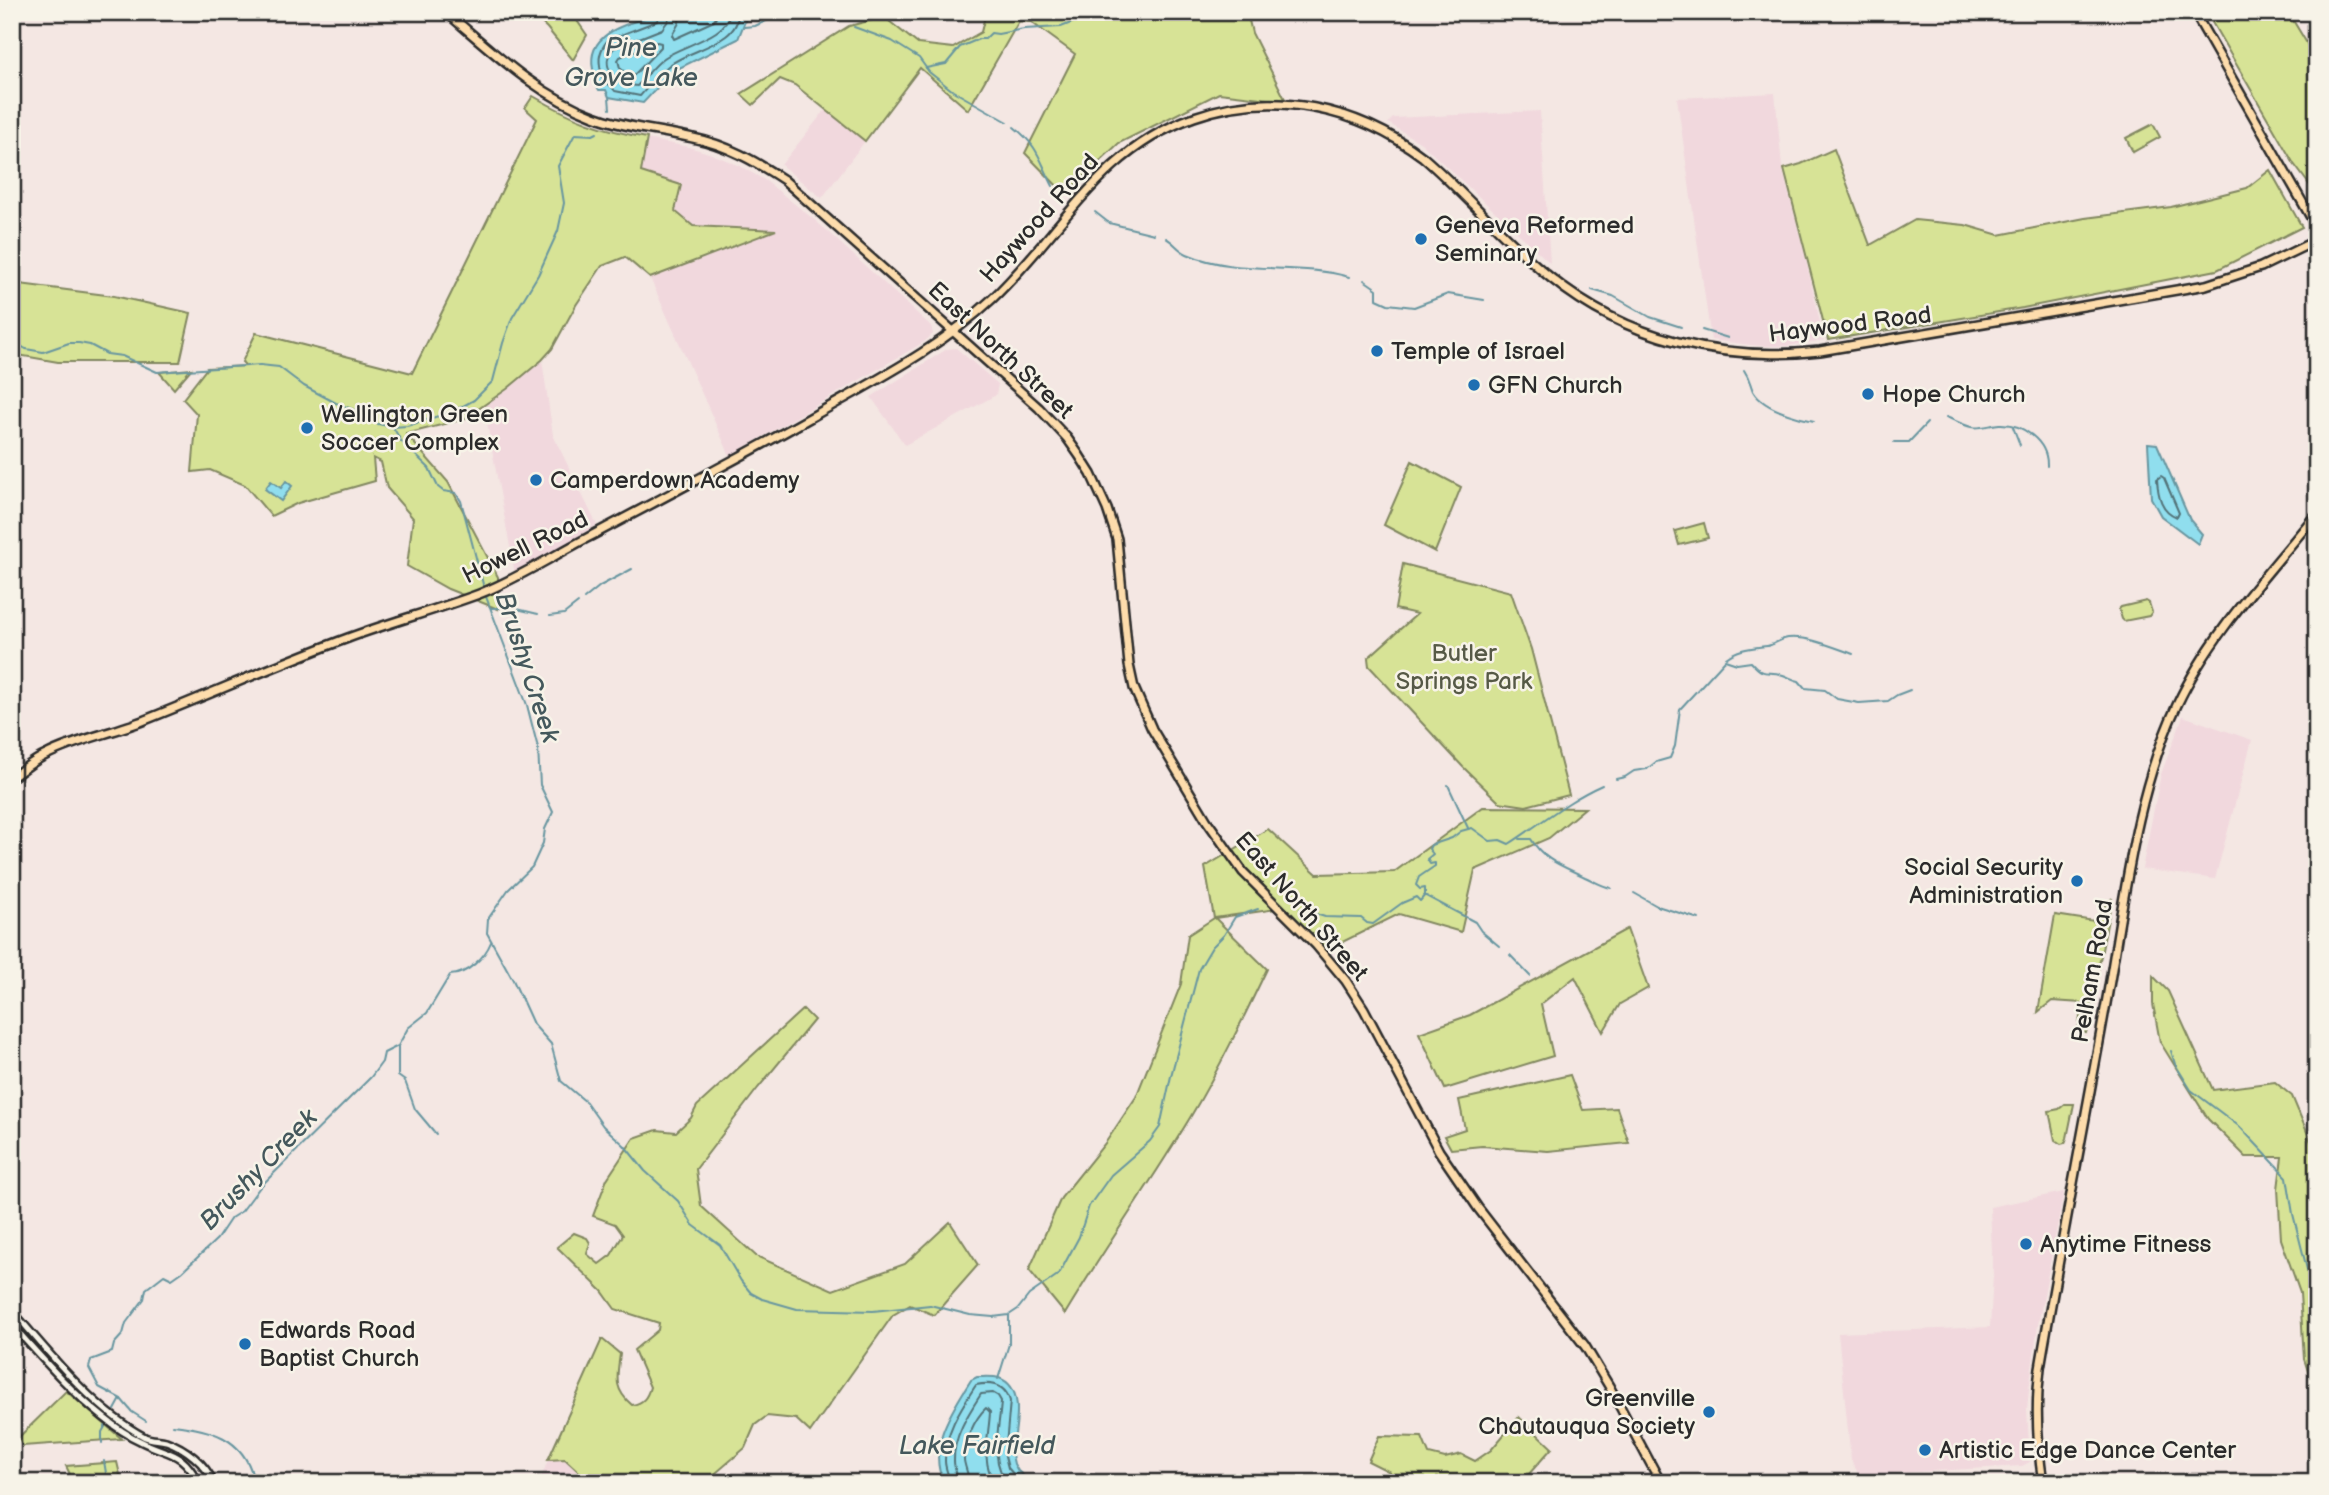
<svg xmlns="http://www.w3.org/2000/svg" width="2329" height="1495" font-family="'Balsamiq Sans',sans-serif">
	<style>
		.built { fill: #f1d8dd }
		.green { fill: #d7e396; stroke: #818760; stroke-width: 2 }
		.water { fill: #90deee; stroke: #6896a0; stroke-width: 2 }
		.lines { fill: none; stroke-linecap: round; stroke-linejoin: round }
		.shore { stroke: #537379; stroke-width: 2 }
		.stream { stroke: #6896a0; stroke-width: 2 }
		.minor-casing { stroke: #2b2b2b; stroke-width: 10 }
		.major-casing { stroke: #2b2b2b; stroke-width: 12 }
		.minor { stroke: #f7f3e8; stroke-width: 5 }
		.major { stroke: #fddcac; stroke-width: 7 }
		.poi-dot { fill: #1f6fb2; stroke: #f7f3e8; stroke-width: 2.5 }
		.labels { text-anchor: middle; stroke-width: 5; stroke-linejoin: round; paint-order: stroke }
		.street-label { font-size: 24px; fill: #2b2b2b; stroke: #f7f3e8 }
		.poi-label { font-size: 24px; fill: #2b2b2b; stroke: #f7f3e8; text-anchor: start }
		.park-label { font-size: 24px; fill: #565946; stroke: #f7f3e8 }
		.water-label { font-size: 26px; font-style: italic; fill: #44585c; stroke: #f7f3e8 }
	</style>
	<rect width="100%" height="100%" fill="#f4e7e3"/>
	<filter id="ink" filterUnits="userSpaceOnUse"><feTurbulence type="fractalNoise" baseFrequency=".0143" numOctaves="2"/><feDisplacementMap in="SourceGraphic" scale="14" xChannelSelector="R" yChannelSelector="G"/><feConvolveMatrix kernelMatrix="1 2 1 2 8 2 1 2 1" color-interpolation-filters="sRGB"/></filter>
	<g filter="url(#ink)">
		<g class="built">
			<polygon points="1775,93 1782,167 1805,255 1824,340 1788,346 1759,346 1711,340 1677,98"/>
			<polygon points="826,109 865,141 822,198 781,165"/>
			<polygon points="1540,111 1550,263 1421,143 1388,123 1393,118"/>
			<polygon points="646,139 689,147 712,154 740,166 766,181 817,222 931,326 933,334 924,342 730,456 650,278 773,230 693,226 675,211 641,172"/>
			<polygon points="956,348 998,384 996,395 905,445 871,397 947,349"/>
			<polygon points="542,360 553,435 597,525 515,574 484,406 508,389"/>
			<polygon points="2183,716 2252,740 2215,879 2142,869 2161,774"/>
			<polygon points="2064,1192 2038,1325 2029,1389 2027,1410 2030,1462 2022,1466 1898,1473 1869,1481 1859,1475 1851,1460 1838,1333 1990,1327 1993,1275 1990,1207"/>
			<polygon points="565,1458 591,1483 539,1483 548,1460"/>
			<polygon points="2027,1477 2031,1477 2034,1483 1943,1483"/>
		</g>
		<g class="green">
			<polygon points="530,12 571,12 587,35 573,60 547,28"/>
			<polygon points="986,12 1247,12 1252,33 1286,101 1219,93 1119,143 1065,194 1025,153 1075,54 1031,22 1019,21 968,110 920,68 865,141 795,85 780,79 753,105 741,94 849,26 884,17 918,44 953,48 981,32"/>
			<polygon points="2206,12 2288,12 2317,60 2317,195 2294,164"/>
			<path d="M533 96C573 119 601 130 647 138L641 172 681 185 675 211 693 226 776 230 650 278 625 257 602 266 576 305 552 349 542 360 507 389 464 419 406 434 448 482 498 577V609L448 589 407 566 413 518 387 488 381 462 373 458 375 481 298 503 271 516 245 485 210 470 192 472 197 414 183 399 207 368 246 366 242 362 256 333 412 373 537 119 525 108Z"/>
			<polygon points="2153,124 2160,137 2133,152 2126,138"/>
			<polygon points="1834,149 1870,245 1915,220 1965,225 1999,235 2085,218 2171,207 2247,188 2270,170 2302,227 2217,270 2023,308 1828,340 1784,169 1801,164"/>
			<polygon points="12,283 114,296 191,313 180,362 58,362 12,354"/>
			<polygon points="191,369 174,389 159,372"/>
			<polygon points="1412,461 1461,487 1435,552 1384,525"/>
			<polygon points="1704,523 1708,538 1679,545 1675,531"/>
			<polygon points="1403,564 1511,592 1531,649 1569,795 1526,806 1499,802 1463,767 1369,666 1368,658 1417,614 1395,609"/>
			<polygon points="2146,601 2149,603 2152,612 2149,616 2124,621 2122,619 2119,609 2121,607"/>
			<path d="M1483 807 1585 808 1549 838 1475 870 1461 932 1399 914 1318 954 1276 909 1215 918 1267 969C1243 1019 1219 1069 1191 1116 1151 1183 1105 1247 1065 1314L1029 1270 1061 1198 1106 1142 1136 1097 1181 984 1188 935 1214 918 1205 867 1268 829 1317 874 1394 872Z"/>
			<polygon points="2112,898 2086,1033 2078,1031 2082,1003 2052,1001 2038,1012 2055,915 2094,921"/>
			<polygon points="1627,929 1648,988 1620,1004 1603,1032 1575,977 1541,1004 1553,1056 1445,1089 1419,1033 1470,1015"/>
			<polygon points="2153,976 2168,991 2213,1090 2275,1082 2292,1096 2317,1156 2317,1398 2304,1359 2300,1293 2281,1239 2278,1189 2282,1157 2246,1157 2208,1119 2160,1042 2153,1004"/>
			<path d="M803 1009 814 1020 758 1088 696 1169 701 1206 756 1256 833 1290 905 1264 950 1222 978 1265 934 1315 910 1305 893 1315 810 1432 796 1419 767 1416 755 1425 745 1448 710 1478 708 1483H591L565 1459 548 1460 602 1339 620 1354C617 1377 613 1389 632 1405 643 1403 647 1398 650 1387L634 1350 658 1330 659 1323 615 1309 602 1291 557 1247 574 1233 587 1238 590 1243 587 1254 599 1264 611 1255 623 1235 615 1224 593 1216 607 1179 634 1138 657 1130 676 1132 691 1118 697 1106Z"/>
			<polygon points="1570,1075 1583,1110 1617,1108 1629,1143 1548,1151 1482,1146 1451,1149 1444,1136 1465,1129 1459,1100"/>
			<polygon points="2065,1104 2074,1104 2067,1138 2065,1143 2061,1144 2055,1140 2049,1111 2059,1109"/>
			<polygon points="66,1391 122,1439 23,1446 18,1438"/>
			<polygon points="1519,1417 1552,1448 1521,1483 1396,1483 1390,1472 1368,1461 1379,1436 1422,1437 1429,1454 1445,1458 1461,1454 1475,1461 1491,1450"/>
			<polygon points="117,1462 122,1483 74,1483 66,1466"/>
		</g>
		<g class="water">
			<path d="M663 12H743L747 16 738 39 673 71 643 103 609 97 606 90H599C595 84 595 76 593 69 585 30 635 22 663 12Z"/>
			<polygon points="2148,443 2157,444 2190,520 2202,534 2198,544 2161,516 2151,498"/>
			<polygon points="271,481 281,488 286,481 292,486 281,501 265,489"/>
			<path d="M977 1377C984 1377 993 1376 999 1378 1028 1388 1014 1433 1012 1455L1014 1464 1018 1471 1032 1483H944C926 1447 953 1409 971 1380Z"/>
		</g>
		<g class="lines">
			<g class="shore">
				<path d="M661 12 657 21 608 40C596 54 599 64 603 81L611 86 615 91 640 96C649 86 658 75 667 67 687 49 741 44 738 12"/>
				<path d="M670 12 668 21 662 29 614 48C597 66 618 86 637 86 646 77 654 65 664 58 682 45 729 36 730 12"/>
				<polyline points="680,12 679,23 672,35 674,39 714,21 719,12"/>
				<polygon points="657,42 661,43 661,47 634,75 628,75 620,68 618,60 620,57"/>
				<path d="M2161 476 2164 478 2179 513 2177 517C2161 511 2158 496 2157 479Z"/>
				<path d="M950 1483C949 1475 945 1469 945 1461 944 1433 961 1408 976 1385 991 1382 1005 1384 1010 1401L1005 1456 1008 1468 1021 1483"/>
				<path d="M958 1483C958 1475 954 1469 954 1461 953 1437 968 1414 981 1394L993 1393 998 1396 1001 1401C1000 1428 988 1460 1008 1483"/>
				<path d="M969 1483C969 1475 965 1468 964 1460 964 1443 974 1419 986 1408L990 1412C989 1436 980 1461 995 1483"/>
			</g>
			<g class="stream">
				<polyline points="744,27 755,26 779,15 815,21"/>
				<polyline points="854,27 892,41 919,58 929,72 953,91 1008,122"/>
				<polyline points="926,68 946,64 960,47 979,39 985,39 991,33 998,34 1024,29 1061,27 1099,12"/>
				<polyline points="609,97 610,109"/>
				<path d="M1014 127C1039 147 1039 159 1053 186"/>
				<polyline points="1095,212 1109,223 1154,234"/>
				<path d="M1166 238C1174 242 1178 250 1187 254 1238 276 1297 262 1349 277"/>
				<polyline points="1364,280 1377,289 1377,299 1388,304 1414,307 1448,294 1484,300"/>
				<polyline points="1592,290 1613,296 1650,317 1681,327"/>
				<polyline points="1702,330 1728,338"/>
				<polyline points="12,341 26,349 43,352 69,343 79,343 90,345 107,354 122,356 157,372 260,365 279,367 304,386 336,403 362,413 378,424 393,427 407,426 454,411 474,400 493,381 503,343 512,318 538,275 558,231 564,203 558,166 575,134 593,135 597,133"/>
				<path d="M1744 370C1750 379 1750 384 1753 391 1763 409 1795 417 1814 421"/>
				<path d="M1946 417C1954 420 1963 425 1971 427 1979 429 1990 425 1999 424 2022 423 2048 441 2047 466"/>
				<polyline points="393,427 401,441 429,468 438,487 443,491 456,493 461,501 484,588"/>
				<polyline points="2013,427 2020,445"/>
				<polyline points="1894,442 1909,442 1927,423"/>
				<polyline points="485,594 527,705 538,748 540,785 553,812 545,829 543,843 532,867 508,890 488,919 487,933 513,980 533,1024 551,1044 561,1081 586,1102 603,1126 624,1145 645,1171 678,1201 693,1225 720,1245 741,1281 751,1293 762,1299 797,1309 873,1311 930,1305 970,1315 993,1317 1009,1315 1018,1309 1029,1295 1059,1274 1079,1237 1089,1206 1111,1175 1150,1141 1160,1127 1171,1076 1199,969 1212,947 1224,935 1235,917 1258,909"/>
				<polyline points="584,599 600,586 632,569"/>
				<polyline points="491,608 513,608 538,614"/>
				<polyline points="550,616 564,614 578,603"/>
				<path d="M1726 658C1739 648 1752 648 1767 646 1774 645 1780 639 1788 638 1809 636 1833 647 1853 654"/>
				<path d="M1616 779 1625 777 1634 771 1647 769 1656 762 1670 758 1675 746 1680 709 1725 660 1737 664 1751 662C1766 679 1766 669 1783 675 1789 677 1793 680 1799 681L1805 688 1825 690 1837 699 1859 703 1888 701 1897 695 1910 690"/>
				<polyline points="1448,785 1468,828"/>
				<path d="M1520 839H1531C1544 861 1563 866 1585 877 1594 881 1601 886 1611 888"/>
				<polyline points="1634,893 1657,906 1699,919"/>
				<polyline points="1426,896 1475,922 1481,931 1499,946"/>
				<path d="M1300 909 1325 917 1361 918 1367 923 1373 924 1402 903 1416 897 1420 901 1425 895V888L1420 889 1416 885 1419 877 1435 866V863L1430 864 1427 859 1433 854 1429 849 1431 845 1452 838 1461 831 1472 828 1490 841 1500 840 1509 844C1540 824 1568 800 1602 785"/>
				<polyline points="1510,955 1530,976"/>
				<polyline points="398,1047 398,1076 405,1081 415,1109 436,1134"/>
				<polyline points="2171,1051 2175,1064 2191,1090 2240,1127 2287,1177 2293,1214 2317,1309"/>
				<polyline points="998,1379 1009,1344 1009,1316"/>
				<polyline points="115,1410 121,1399"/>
				<path d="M146 1421 132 1412 121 1399 99 1387 89 1368 91 1360 112 1352 114 1344 123 1334 126 1323 144 1299 146 1289 164 1275 172 1279 182 1272 217 1239 231 1218 242 1211 260 1187 371 1077 382 1062 384 1053 398 1046 408 1028 427 1013 450 975C467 975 485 957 491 942"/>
				<path d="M173 1425C209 1429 243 1437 253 1477L249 1483"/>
				<polyline points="102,1443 102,1432 106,1425"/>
				<polyline points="98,1483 104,1481 106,1473 104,1461"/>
			</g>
			<g class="minor-casing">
				<g id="minor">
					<path d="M12 1310C49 1353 94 1410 145 1437 152 1440 159 1439 166 1441 186 1448 205 1463 214 1483"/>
					<path d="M12 1325C41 1357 70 1391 103 1417 114 1426 127 1435 140 1441 169 1456 181 1449 199 1483"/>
				</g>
			</g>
			<g class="major-casing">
				<g id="major">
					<path d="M446 12C492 51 537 95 594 116 625 128 660 130 693 138 727 145 755 161 784 180L1039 408 1067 438 1079 455 1091 474 1107 509 1117 539 1129 665 1134 688 1152 729 1207 821 1243 872 1316 945 1346 981 1364 1009 1439 1151 1478 1208 1585 1346 1609 1386 1661 1483"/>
					<polyline points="2194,12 2317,228"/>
					<path d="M12 777C23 770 34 760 46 755 77 739 113 733 145 720 213 693 280 663 348 638 391 622 436 610 479 594 517 579 551 557 587 538 664 497 740 458 815 415 876 380 940 348 992 299 1061 234 1098 151 1194 117 1273 89 1357 107 1423 157 1467 195 1505 241 1551 278 1627 340 1723 362 1820 351L2206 285 2261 267 2317 240"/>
					<path d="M2043 1483C2037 1443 2035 1407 2040 1368 2061 1244 2085 1121 2107 998 2124 903 2135 793 2177 705 2210 634 2268 574 2317 513"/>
				</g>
			</g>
			<use href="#minor" class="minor"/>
			<use href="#major" class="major"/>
		</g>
	</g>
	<g class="poi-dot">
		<circle cx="1421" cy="239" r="7"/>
		<circle cx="1377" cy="351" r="7"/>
		<circle cx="1474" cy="385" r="7"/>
		<circle cx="1868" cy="394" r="7"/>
		<circle cx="307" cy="428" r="7"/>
		<circle cx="536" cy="480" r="7"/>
		<circle cx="2077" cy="881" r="7"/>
		<circle cx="2026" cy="1244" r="7"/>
		<circle cx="245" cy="1344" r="7"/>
		<circle cx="1709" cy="1412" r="7"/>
		<circle cx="1925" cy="1450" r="7"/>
	</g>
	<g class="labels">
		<g class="street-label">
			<text transform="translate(1039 218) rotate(-48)" y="8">Haywood Road</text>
			<text transform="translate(1850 324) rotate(-7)" y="8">Haywood Road</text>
			<text transform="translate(1001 350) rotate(43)" y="8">East North Street</text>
			<text transform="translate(525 547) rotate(-26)" y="8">Howell Road</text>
			<text transform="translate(1302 906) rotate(49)" y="8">East North Street</text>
			<text transform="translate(2092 971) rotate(-80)" y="8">Pelham Road</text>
		</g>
		<g class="poi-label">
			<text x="1435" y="233">Geneva Reformed<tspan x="1435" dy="28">Seminary</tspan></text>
			<text x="1391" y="359">Temple of Israel</text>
			<text x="1488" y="393">GFN Church</text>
			<text x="1882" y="402">Hope Church</text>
			<text x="321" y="422">Wellington Green<tspan x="321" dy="28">Soccer Complex</tspan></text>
			<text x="550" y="488">Camperdown Academy</text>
			<text x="2063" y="875" text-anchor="end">Social Security<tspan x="2063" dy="28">Administration</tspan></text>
			<text x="2040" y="1252">Anytime Fitness</text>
			<text x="259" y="1338">Edwards Road<tspan x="259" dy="28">Baptist Church</tspan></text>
			<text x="1695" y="1406" text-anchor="end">Greenville<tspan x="1695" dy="28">Chautauqua Society</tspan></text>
			<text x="1939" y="1458">Artistic Edge Dance Center</text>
		</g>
		<g class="park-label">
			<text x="1464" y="661">Butler<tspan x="1464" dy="28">Springs Park</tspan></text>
		</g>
		<g class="water-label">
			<text x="631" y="56">Pine<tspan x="631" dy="30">Grove Lake</tspan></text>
			<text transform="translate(528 667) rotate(72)" y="9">Brushy Creek</text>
			<text transform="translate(258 1169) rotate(-46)" y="9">Brushy Creek</text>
			<text x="977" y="1454">Lake Fairfield</text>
		</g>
	</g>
	<rect width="2329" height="1495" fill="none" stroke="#f7f3e8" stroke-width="42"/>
	<rect x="21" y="21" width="2287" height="1453" fill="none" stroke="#2b2b2b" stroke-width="2.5" filter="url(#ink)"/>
</svg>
